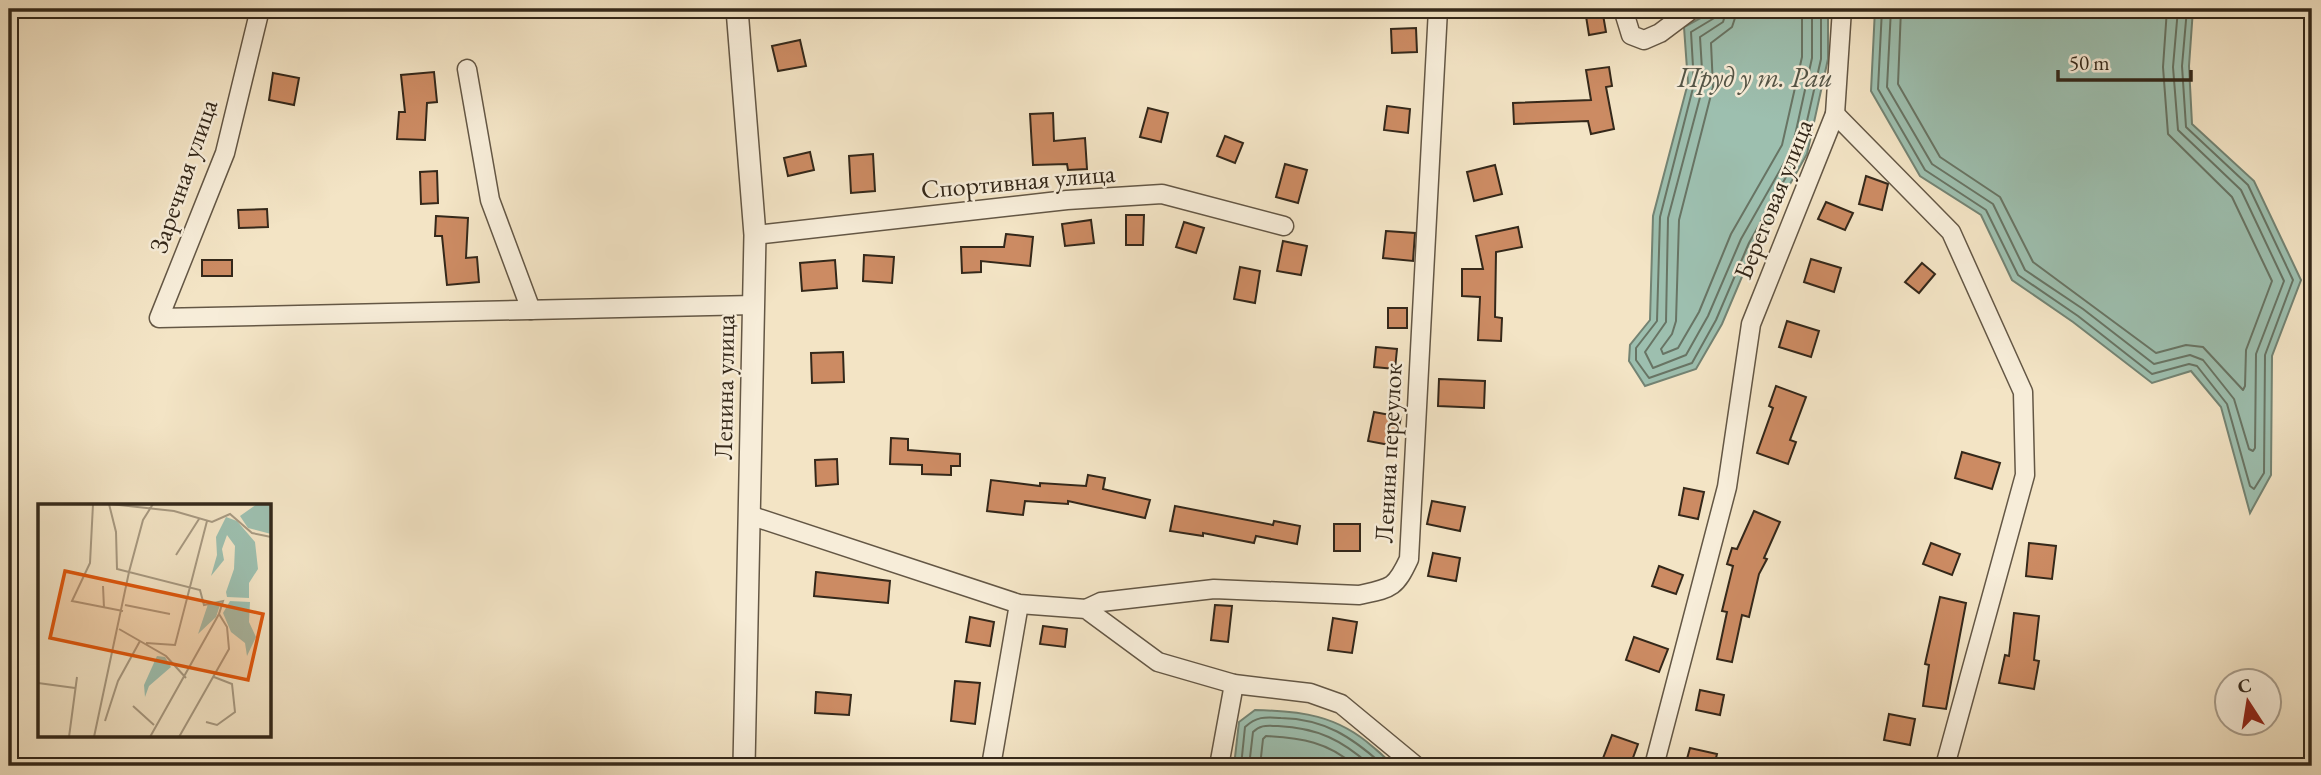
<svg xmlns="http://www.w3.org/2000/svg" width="2321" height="775" font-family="'EB Garamond',serif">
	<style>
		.water { fill: #9dbfaf; stroke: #738373; stroke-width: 2 }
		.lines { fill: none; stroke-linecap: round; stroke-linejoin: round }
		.shore { stroke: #687464; stroke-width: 2 }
		.building { fill: #cc8b63; stroke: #34281a; stroke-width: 2 }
		.minor-casing { stroke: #645745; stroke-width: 21 }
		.tertiary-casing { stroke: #645745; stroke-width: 24 }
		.minor { stroke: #f7edd9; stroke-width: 18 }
		.tertiary { stroke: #f7edd9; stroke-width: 21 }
		.labels { text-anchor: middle; stroke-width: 5; stroke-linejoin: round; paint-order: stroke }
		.street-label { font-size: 26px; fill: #34281a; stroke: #f7edd9 }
		.water-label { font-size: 28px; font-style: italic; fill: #545547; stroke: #f7edd9 }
		.inset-road { fill: none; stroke: #a79981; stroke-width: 2 }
		.view { fill: #df570d; fill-opacity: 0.15; stroke: #df570d; stroke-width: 3.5 }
		.inset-edge { fill: none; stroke: #34281a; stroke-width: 3.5 }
	</style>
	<rect width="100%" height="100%" fill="#f3e4c5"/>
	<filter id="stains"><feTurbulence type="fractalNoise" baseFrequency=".00286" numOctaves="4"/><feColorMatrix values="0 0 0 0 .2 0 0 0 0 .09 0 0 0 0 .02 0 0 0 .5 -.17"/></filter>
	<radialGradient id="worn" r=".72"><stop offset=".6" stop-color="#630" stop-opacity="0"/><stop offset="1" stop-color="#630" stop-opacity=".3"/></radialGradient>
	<g class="water">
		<polygon points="1717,9 1828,9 1828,59 1807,154 1755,246 1722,324 1696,369 1645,386 1629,361 1630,345 1650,320 1653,216 1688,83 1684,27"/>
		<polygon points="1875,9 2193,9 2189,66 2192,124 2254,181 2301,280 2272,356 2271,475 2250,513 2221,407 2191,371 2152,383 2073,322 2012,280 1981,215 1920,176 1871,91"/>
		<path d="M1255 710C1301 711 1337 715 1373 747 1380 753 1387 758 1392 766H1234L1239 722Z"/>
	</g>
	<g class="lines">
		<g class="shore">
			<polyline points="1719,9 1716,17 1691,32 1694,84 1660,217 1657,321 1636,348 1636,360 1649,378 1692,363 1716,320 1749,243 1800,152 1821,59 1821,9"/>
			<polyline points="1727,9 1723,22 1700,37 1703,86 1668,218 1666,322 1645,352 1653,368 1686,355 1708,316 1741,239 1792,149 1812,58 1812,9"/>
			<polyline points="1738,9 1732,27 1711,43 1713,87 1679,220 1676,321 1672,334 1661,349 1663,354 1678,348 1699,312 1731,234 1782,145 1802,57 1802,9"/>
			<polyline points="1882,9 1878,89 1925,170 1986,210 2018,275 2078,316 2152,374 2189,364 2197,366 2227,404 2250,486 2254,489 2264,473 2265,355 2293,280 2248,185 2186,127 2182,66 2187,9"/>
			<polyline points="1891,9 1887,87 1932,164 1993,204 2025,270 2083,309 2154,364 2190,355 2203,360 2234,399 2249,449 2253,451 2255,448 2256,354 2284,281 2241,190 2178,130 2173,67 2178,9"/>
			<polyline points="1901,9 1898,84 1940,157 2000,197 2033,262 2156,353 2186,345 2203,347 2243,390 2245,386 2246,350 2272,281 2232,197 2168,134 2163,67 2167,9"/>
			<path d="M1241 766 1245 727C1257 716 1265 717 1281 718 1325 719 1352 737 1384 766"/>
			<path d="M1249 766 1253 732C1261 724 1268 726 1278 726 1318 728 1342 740 1371 766"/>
			<path d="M1260 766 1263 739 1266 736C1302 738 1328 742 1355 766"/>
		</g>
	</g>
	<g class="building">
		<polygon points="1596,9 1602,9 1606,32 1589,35 1585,10"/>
		<polygon points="1416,28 1417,52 1392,53 1391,29"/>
		<polygon points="800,40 806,66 778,71 772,46"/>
		<polygon points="1609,67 1612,86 1606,87 1614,129 1591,134 1588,121 1514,124 1513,103 1591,100 1586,70"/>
		<polygon points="434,72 437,102 427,103 425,140 397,139 399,112 405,112 401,75"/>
		<polygon points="273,73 299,78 294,105 269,100"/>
		<polygon points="1387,106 1410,109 1408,133 1384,130"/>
		<polygon points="1148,108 1168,113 1161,142 1140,137"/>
		<polygon points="1053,113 1054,141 1085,138 1087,169 1068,170 1067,164 1033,165 1030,114"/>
		<polygon points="1225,136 1243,143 1235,163 1217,156"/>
		<polygon points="810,152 814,170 788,176 784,158"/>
		<polygon points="873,154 875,191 851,193 849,156"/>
		<polygon points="1285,164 1307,170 1298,203 1276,197"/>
		<polygon points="1495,165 1502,194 1474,201 1467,172"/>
		<polygon points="437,171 438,203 421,204 420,172"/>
		<polygon points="1866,176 1888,184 1882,210 1859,204"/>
		<polygon points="1826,202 1853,213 1845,230 1818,219"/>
		<polygon points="267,209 268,227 239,228 238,210"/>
		<polygon points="1126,215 1144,215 1143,245 1126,245"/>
		<polygon points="436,216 468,218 466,258 477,257 479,282 447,285 442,236 435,236"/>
		<polygon points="1091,220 1094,243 1065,246 1062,224"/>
		<polygon points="1184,222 1204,228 1196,253 1176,247"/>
		<polygon points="1518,227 1522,247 1496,252 1495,317 1502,318 1501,341 1478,340 1480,297 1462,296 1462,269 1483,269 1476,236"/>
		<polygon points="1386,231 1415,233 1413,261 1383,258"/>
		<polygon points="1006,234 1033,237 1030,266 981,261 981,272 962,273 961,247 1004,247"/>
		<polygon points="1283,241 1307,246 1301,275 1277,271"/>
		<polygon points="864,255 894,257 892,283 863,281"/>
		<polygon points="1811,259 1841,268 1834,292 1804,282"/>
		<rect x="202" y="260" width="30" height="16"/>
		<polygon points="835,260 837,288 802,291 800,263"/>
		<polygon points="1922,263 1935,274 1919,293 1905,282"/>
		<polygon points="1240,267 1260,271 1255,303 1234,299"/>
		<rect x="1388" y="308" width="19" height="20"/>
		<polygon points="1787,321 1819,331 1811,357 1779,347"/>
		<polygon points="1376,347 1397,349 1395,369 1374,367"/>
		<polygon points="843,352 844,382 812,383 811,353"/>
		<polygon points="1439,379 1485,381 1484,408 1438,406"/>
		<polygon points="1776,386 1806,397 1790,440 1796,442 1788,464 1757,453 1773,408 1769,406"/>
		<polygon points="1374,412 1401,417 1395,446 1368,441"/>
		<polygon points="891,438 908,439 908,450 960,454 960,466 951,466 951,475 922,474 922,465 890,464"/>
		<polygon points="1962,452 2000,463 1992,489 1955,478"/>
		<polygon points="837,459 838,484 816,486 815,460"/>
		<polygon points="1088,475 1105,478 1103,489 1150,500 1145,518 1068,501 1068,504 1025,501 1023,515 987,511 991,480 1040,486 1040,483 1086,486"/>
		<polygon points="1684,488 1704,492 1698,519 1679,515"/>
		<polygon points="1432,501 1465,507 1460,531 1427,524"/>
		<polygon points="1175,506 1273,525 1274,521 1300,526 1297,544 1256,536 1254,543 1203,533 1203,536 1170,531"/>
		<polygon points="1754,511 1780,522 1764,558 1767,559 1759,574 1749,617 1742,615 1732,662 1717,659 1727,612 1722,611 1733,566 1727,564 1732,548 1737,549"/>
		<rect x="1334" y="524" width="26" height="27"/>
		<polygon points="1931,543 1960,554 1952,575 1923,564"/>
		<polygon points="2029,543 2056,546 2052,579 2026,576"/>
		<polygon points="1433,553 1460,558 1456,581 1428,576"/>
		<polygon points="1659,566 1683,575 1676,594 1652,586"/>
		<polygon points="816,572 890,581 888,603 814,596"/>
		<polygon points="1940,597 1966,603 1946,709 1923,706 1929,665 1925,664"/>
		<polygon points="1215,605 1232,606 1228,642 1211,640"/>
		<polygon points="2014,613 2039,616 2034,660 2039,661 2034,689 1999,683 2005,655 2009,656"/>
		<polygon points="970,617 994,622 990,646 966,642"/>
		<polygon points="1333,618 1357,622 1352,653 1328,650"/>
		<polygon points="1043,626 1067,629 1065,647 1040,644"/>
		<polygon points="1634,637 1668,649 1659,672 1626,660"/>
		<polygon points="955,681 980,683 975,724 951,721"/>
		<polygon points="1700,690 1724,695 1720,715 1696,710"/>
		<polygon points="816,692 851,695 849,715 815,713"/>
		<polygon points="1889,714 1915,719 1910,745 1884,740"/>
		<polygon points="1612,735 1638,744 1630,766 1600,766"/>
		<polygon points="1690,748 1717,754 1714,766 1685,766"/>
	</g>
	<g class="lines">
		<g class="minor-casing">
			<g id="minor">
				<polyline points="260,9 225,153 159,318 754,305"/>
				<polyline points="1623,9 1631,35 1644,40 1660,33 1692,9"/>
				<polyline points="467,69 490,200 531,310"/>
				<polyline points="1835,114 1842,9"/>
				<polyline points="755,235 1067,200 1162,194 1284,226"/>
				<polyline points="749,515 1019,604 1086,609 1158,662 1234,684 1310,693 1341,704 1416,766"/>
				<path d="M1086 609 1101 602 1214 589 1359 595C1391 588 1395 589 1409 559L1438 9"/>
				<polyline points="991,766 1019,604"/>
				<polyline points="1219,766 1234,684"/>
				<polyline points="1654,766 1727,487 1751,324 1835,114 1951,232 2023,392 2025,475 1945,766"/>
			</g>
		</g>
		<g class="tertiary-casing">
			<polyline id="tertiary" points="737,9 755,235 744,766"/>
		</g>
		<use href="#minor" class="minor"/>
		<use href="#tertiary" class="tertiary"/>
	</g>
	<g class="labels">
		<g class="street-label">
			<text transform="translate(183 176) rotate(-71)" y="9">Заречная улица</text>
			<text transform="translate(1018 181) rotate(-5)" y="9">Спортивная улица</text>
			<text transform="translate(1773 199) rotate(-68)" y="9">Береговая улица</text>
			<text transform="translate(724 387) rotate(-89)" y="9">Ленина улица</text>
			<text transform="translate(1388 453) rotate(-87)" y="9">Ленина переулок</text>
		</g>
		<g class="water-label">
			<text x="1755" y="87">Пруд у т. Раи</text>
		</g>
	</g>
	<g transform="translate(38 504)">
		<rect width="233" height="233" fill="#f3e4c5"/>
		<path d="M219 0H233V30L210 24 202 12ZM188 13 199 17 217 38 220 65 211 79V94L189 93 188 88 196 65 197 42 189 31 184 45 186 56 173 72 179 51 178 33ZM192 97 212 98 211 118 218 133 209 152 207 139 193 128 185 109ZM183 98 178 113 160 130 170 100ZM119 152 127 153 133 163 111 182 107 193 106 181Z" fill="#9dbfaf"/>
		<path class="inset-road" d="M55 0 52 59 34 97 85 107M71 0 78 28 79 65 162 86 166 101 185 97 181 110M72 0 136 7 174 18 192 10 214 29 233 33M138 51 161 15M65 82 66 104M87 101 132 110M81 125 128 152 148 174M108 139 137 141 169 17M0 179 37 184M95 202 116 221M67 217 80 177 102 137M168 218 179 221 197 208 194 180 176 173M31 233 39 173M56 233 91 68 105 16 115 0M112 233 181 110 189 123 191 145 141 233"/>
		<path class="view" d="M27 67 225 110 210 176 12 134Z"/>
		<rect width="233" height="233" class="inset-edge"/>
	</g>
	<rect width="2321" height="775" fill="none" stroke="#f3e4c5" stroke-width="35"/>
	<rect x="10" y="10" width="2300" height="754" fill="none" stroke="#34281a" stroke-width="3.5"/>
	<rect x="18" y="18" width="2286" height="740" fill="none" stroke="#34281a" stroke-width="2"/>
	<g transform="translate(2248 702) rotate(348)"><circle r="33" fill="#f7edd9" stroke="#a99e8d" stroke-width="2"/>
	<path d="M0-5L12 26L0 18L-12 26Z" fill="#8f2418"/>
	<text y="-10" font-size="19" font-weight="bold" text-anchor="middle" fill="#34281a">С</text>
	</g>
	<path d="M2058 70v10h133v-10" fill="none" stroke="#34281a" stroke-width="3.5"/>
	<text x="2069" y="70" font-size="21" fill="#34281a" stroke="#f7edd9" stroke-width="5" paint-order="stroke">50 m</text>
	<rect width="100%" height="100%" filter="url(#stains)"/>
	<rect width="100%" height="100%" fill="url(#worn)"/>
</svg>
